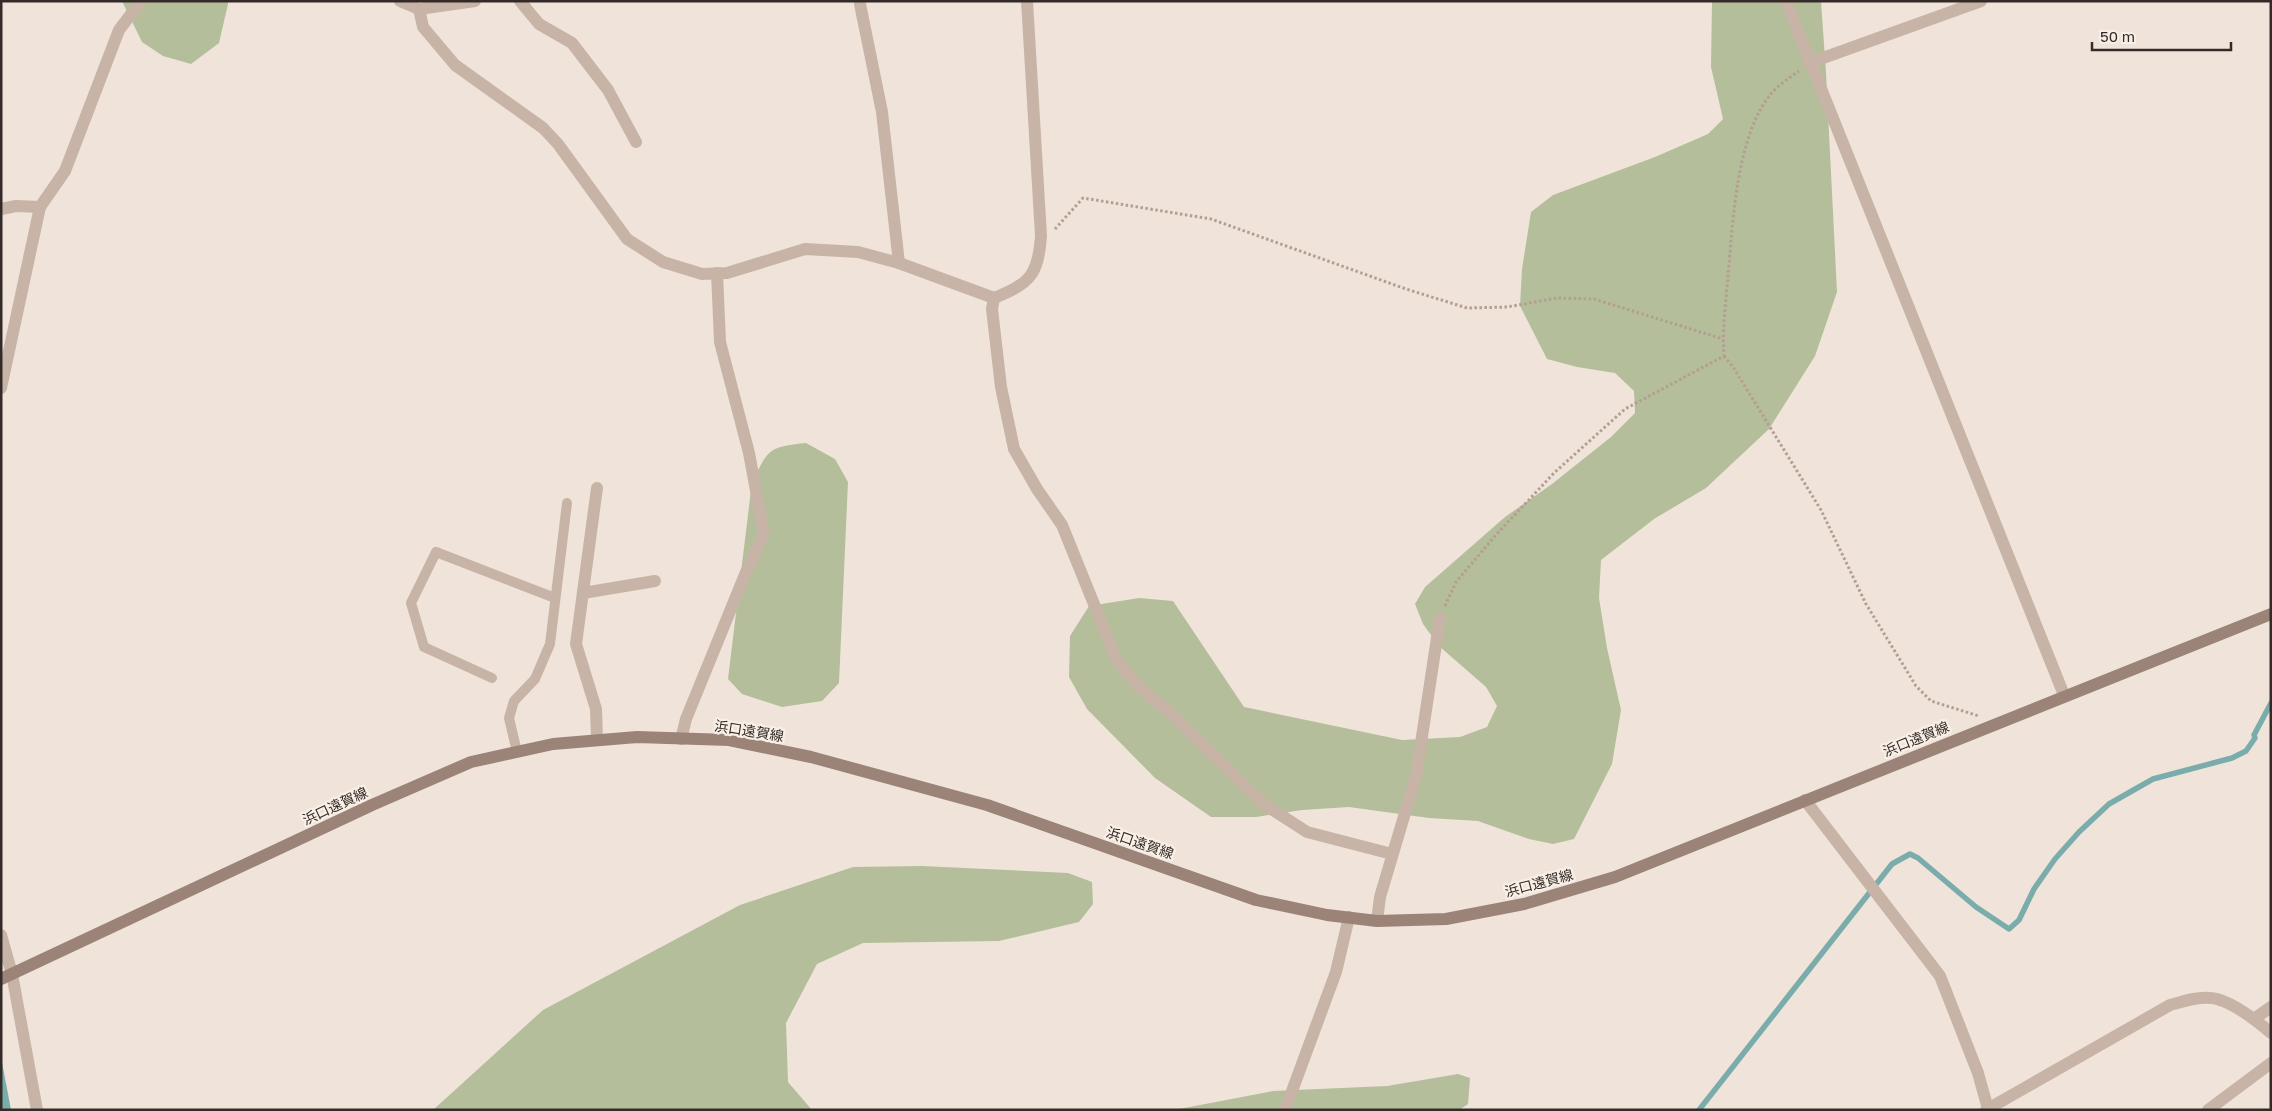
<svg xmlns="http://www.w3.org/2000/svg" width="2272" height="1111" font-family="'Golos Text','Noto Sans JP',sans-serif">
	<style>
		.green { fill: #b4be9a }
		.water { fill: #7aacac }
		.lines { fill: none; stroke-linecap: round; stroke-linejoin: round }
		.stream { stroke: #7aacac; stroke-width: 5.5 }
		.path { stroke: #b39e91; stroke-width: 3; stroke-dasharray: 2.5 2.5; stroke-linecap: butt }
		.service { stroke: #c8b4a6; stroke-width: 10 }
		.minor { stroke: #c8b4a6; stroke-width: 12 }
		.tertiary { stroke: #c8b4a6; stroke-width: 12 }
		.secondary { stroke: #9b8378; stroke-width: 12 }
		.labels { text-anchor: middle; stroke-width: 4.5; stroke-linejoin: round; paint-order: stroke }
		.street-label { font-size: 14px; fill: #342a27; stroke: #f8efe6 }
	</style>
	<rect width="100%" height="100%" fill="#f0e4da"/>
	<g class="green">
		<polygon points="122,1 228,1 228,4 219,43 191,64 163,56 142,42"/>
		<polygon points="1712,1 1821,1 1826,73 1837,292 1815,356 1769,429 1706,488 1654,519 1601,560 1599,598 1607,648 1621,710 1612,764 1574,839 1553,844 1529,839 1478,821 1429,818 1349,807 1302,810 1256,817 1211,817 1155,778 1087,709 1069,677 1070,636 1089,606 1139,598 1173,601 1244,707 1402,740 1460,737 1487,727 1497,706 1486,687 1439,646 1423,624 1415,604 1425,587 1505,517 1552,484 1611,437 1635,413 1634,391 1615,373 1577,367 1547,359 1520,306 1522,269 1531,212 1553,195 1655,157 1708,134 1723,119 1711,67"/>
		<path d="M806 443 835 459 848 482 839 683 822 701 782 707 742 694 728 679 752 482C769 449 768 447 806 443Z"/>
		<polygon points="922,866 1068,873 1092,882 1093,904 1079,922 999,941 863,943 817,964 786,1023 788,1082 812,1110 433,1110 543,1010 740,905 853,867"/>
		<polygon points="1458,1074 1470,1078 1468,1104 1459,1110 1174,1110 1273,1091 1387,1086"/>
	</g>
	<polygon class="water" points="1,1057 11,1110 1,1110"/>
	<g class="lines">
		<polyline class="stream" points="1699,1110 1892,864 1910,854 1918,858 1976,907 2009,929 2019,920 2034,889 2055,859 2079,832 2109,804 2153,779 2232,758 2246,751 2255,738 2254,735 2271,703"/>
		<g class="path">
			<polyline points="1055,229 1083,198 1211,219 1406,289 1467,308 1507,307 1557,298 1594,299 1723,339"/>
			<polyline points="1724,356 1733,367 1821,510 1866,604 1916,686 1931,701 1979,716"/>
			<path d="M1445 606 1456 582 1495 536 1554 473 1625 409 1724 356C1722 329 1726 302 1728 276 1733 222 1736 138 1770 95 1777 86 1789 78 1799 71"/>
		</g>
		<g class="service">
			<polyline points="492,678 424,647 411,603 436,552 555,598"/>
			<polyline points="517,752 509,718 514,701 535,679 550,644 567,503"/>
		</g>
		<g class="minor">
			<path d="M400 1 419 9 423 27 455 65 543 128 558 144 627 239 663 262 702 274 727 273 805 249 858 252 899 263 994 298C1030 283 1038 276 1041 236L1027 1"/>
			<polyline points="520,1 539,24 572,43 608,90 636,142"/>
			<polyline points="860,4 882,112 899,263"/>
			<polyline points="419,9 475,1"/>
			<polyline points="1,209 16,206 40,207"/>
			<polyline points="994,298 992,309 1001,387 1014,449 1037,489 1062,525 1117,661 1138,686 1170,713 1265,805 1307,832 1392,854"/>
			<polyline points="1,388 40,207 65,171 119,30 141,1"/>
			<polyline points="583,593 655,581"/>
			<polyline points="681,739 686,719 746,572 764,534 749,453 720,342 717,273"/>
			<polyline points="597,740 596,709 576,644 597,488"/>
			<polyline points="1805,800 1940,976 1978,1073 1988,1109"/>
			<polyline points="1377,921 1380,897 1416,776 1440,618"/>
			<polyline points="2254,1019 2271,1007"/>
			<polyline points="1285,1110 1336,972 1349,917"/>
			<path d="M1986 1110 2170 1005C2184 1001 2203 995 2217 999 2235 1004 2257 1021 2271 1033"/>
			<polyline points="2208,1110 2271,1063"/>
		</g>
		<g class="tertiary">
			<polyline points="1786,1 2064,695"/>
			<polyline points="1809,63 1981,1"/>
			<polyline points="1,935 12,974 37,1110"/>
		</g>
		<polyline class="secondary" points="1,979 372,805 471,762 553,744 637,737 729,740 811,757 987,805 1256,900 1327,915 1377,921 1446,919 1524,904 1615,877 2271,614"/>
	</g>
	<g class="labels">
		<g class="street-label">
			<text transform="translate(749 731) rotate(9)" y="5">浜口遠賀線</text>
			<text transform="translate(1916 739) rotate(-22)" y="5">浜口遠賀線</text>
			<text transform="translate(335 806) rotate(-25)" y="5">浜口遠賀線</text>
			<text transform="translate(1140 843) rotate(19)" y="5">浜口遠賀線</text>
			<text transform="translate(1539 883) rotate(-15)" y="5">浜口遠賀線</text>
		</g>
	</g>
	<rect width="2272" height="1111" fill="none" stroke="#342a27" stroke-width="5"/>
	<path d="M2092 42v8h139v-8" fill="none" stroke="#342a27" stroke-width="2.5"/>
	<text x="2100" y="42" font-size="15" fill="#342a27" stroke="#f8efe6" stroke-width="4" paint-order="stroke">50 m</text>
</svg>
